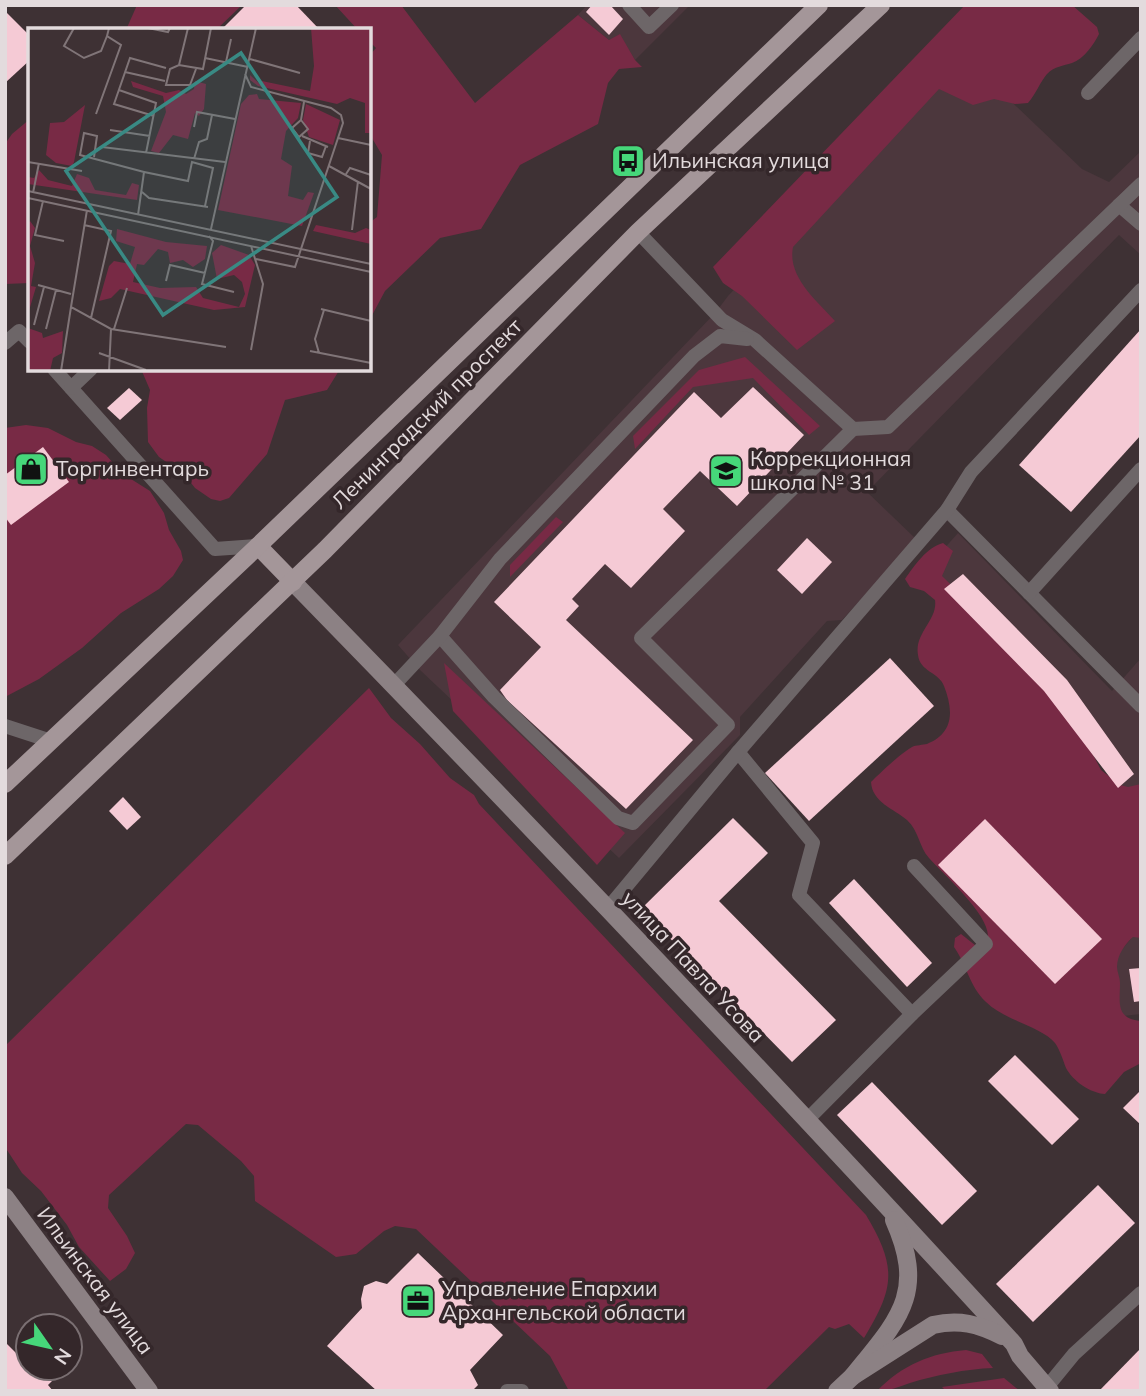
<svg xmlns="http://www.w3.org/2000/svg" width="1146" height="1396" font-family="Mulish,sans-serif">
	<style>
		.built { fill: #4c373d }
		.green { fill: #782a45 }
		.building { fill: #f5cad5 }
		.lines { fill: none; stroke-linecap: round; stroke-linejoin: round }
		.lane { stroke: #6d6668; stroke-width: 14 }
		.secondary { stroke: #8c8184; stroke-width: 18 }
		.primary { stroke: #a49699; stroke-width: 18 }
		.labels { text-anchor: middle; stroke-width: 7; stroke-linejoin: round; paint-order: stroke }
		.poi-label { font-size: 21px; fill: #e3dbdd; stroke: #34272a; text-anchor: start }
		.street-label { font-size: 21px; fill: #e3dbdd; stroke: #34272a }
		.inset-road { fill: none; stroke: #807578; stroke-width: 2 }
		.view { fill: #398a84; fill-opacity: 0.15; stroke: #398a84; stroke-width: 3.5 }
		.inset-edge { fill: none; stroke: #e3dbdd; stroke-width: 3.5 }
	</style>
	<rect width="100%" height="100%" fill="#3e3134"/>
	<g class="built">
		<polygon points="587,5 690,5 635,60 620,35 609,40 578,15"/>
		<polygon points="975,67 1082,169 1109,182 1141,151 1141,255 1119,235 867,492 916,539 842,620 827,621 740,717 740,735 619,858 420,670 398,645 716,312 728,296 850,166 937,69"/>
		<polygon points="958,533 1112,691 1141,658 1141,817 1041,682 926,569"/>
		<polygon points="1141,927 1141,1014 1114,1017 1113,960"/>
	</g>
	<g class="green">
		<polygon points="137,5 242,5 216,30 126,30"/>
		<polygon points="335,5 401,5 475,103 578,15 609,40 620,34 635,60 642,67 619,69 608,83 598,124 520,165 481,229 440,238 385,291 369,321 369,223 377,217 382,155 369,133 369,56 376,48 369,41 369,30 358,30"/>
		<path d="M965 5H1072L1097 27 1099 34C1094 44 1084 59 1072 63 1063 66 1055 66 1047 74 1040 82 1036 94 1028 103L1015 104 994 99 973 105 939 89 793 247C787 277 817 301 835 321L797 350 742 296 723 283 713 267Z"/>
		<polygon points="30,119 30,283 5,284 5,144 12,134"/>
		<polygon points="745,357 820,426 809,435 753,378 693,387 635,449 633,436 699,370"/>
		<polygon points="141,369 340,369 327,390 285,400 267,454 261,461 229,498 220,501 211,499 195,488 184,474 159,457 148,442 147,408 150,390"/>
		<polygon points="26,425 48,428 76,442 92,446 106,455 123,474 150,491 164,513 169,530 181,551 183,560 173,576 159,589 121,613 82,648 39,679 5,697 5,428"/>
		<polygon points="556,517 563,522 510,577 510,565"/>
		<path d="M943 543 953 551 942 576 987 620 1086 741 1101 770 1120 785 1128 787 1141 784V938L1133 937C1125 944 1117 955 1117 967 1117 972 1120 977 1120 983 1120 1002 1115 1019 1141 1021V1063L1124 1072 1105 1094C1090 1093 1073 1081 1066 1068 1063 1060 1060 1050 1055 1043 1041 1026 1005 1021 986 1002 969 986 967 965 954 947L955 938 961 934 980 949C984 946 988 941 988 936 988 913 943 874 929 858 919 847 919 831 907 820 894 809 872 802 871 782 881 772 900 754 912 747 916 745 923 745 927 744 955 733 953 709 944 686 939 672 920 672 918 655 914 633 938 620 935 600L924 591 910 587 905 579C914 566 927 547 943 543Z"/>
		<polygon points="444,663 625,833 597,865 453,711"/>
		<path d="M369 688 391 718 420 744 450 778 474 795 479 804 866 1215C897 1267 895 1287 864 1338L849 1324 835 1329 829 1327 764 1391H569L550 1356 416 1229 395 1226 384 1231 356 1254 336 1257 255 1201 254 1176 241 1161 198 1125 186 1124 109 1195 108 1208 127 1236 135 1253 126 1269 110 1281 79 1247 67 1225 41 1191 22 1173 5 1147V1046Z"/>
		<path d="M966 1350 982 1354 993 1368C966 1369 936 1375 910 1383 898 1387 890 1391 877 1391 902 1365 931 1353 966 1350Z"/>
		<polygon points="1004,1378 1020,1391 946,1391 942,1387"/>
	</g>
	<g class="building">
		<polygon points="246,5 296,5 320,30 221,30"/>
		<polygon points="592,5 610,5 623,19 609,35 586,12"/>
		<polygon points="5,11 30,36 30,60 5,83"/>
		<polygon points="1141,329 1141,435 1071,512 1019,465"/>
		<polygon points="753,387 804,435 737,506 700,471 663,509 685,531 631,588 605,564 572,599 579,606 566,620 693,740 626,809 507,700 500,690 541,647 494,602 694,392 721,418"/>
		<polygon points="129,388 142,400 120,420 107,408"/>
		<polygon points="43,447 69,482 11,525 5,517 5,475"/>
		<polygon points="807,538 832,562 802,594 777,570"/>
		<polygon points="963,574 1067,680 1134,774 1118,788 1044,691 944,589"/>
		<polygon points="890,658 934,706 809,821 765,773"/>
		<polygon points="123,797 141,817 127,830 109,811"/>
		<polygon points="733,818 768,853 719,901 836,1020 792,1062 641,909"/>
		<polygon points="985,819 1102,939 1055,984 938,865"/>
		<polygon points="854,879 932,963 907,987 829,903"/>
		<polygon points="1141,968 1141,1001 1134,1002 1129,969"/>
		<polygon points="1015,1055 1079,1119 1052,1145 988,1081"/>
		<polygon points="872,1082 977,1191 942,1225 837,1115"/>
		<polygon points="1141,1090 1141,1125 1123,1108"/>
		<polygon points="1098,1185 1135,1223 1033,1322 996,1284"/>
		<polygon points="418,1253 503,1335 470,1370 478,1385 472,1391 377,1391 327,1346 362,1308 361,1299 364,1286 376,1281 387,1284"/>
		<polygon points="5,1342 24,1361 28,1358 28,1368 39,1368 52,1381 48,1385 53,1391 5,1391"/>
		<polygon points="1141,1348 1141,1391 1099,1391"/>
	</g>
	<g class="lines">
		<g class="lane">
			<polyline points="629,5 649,27 672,5"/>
			<polyline points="1088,93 1141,38"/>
			<polyline points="1119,205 1141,224"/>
			<polyline points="5,343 19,331 30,342"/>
			<polyline points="54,369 215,549 258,546"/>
			<polyline points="71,388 91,369"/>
			<polyline points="853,429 888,427 1141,184"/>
			<polyline points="947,510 1141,706"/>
			<polyline points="1029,593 1141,469"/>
			<polyline points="440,636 494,697 618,818 633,823 728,725 641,638 853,429 755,340 722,320 638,232"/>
			<polyline points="394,685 440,636 500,559 694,356 720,336 747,339"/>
			<polyline points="5,726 51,741"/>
			<polyline points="738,752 813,843 799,895 912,1014"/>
			<polyline points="605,908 614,901 738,752 947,510 971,472 1141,290"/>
			<polyline points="807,1120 912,1014 986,944 914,866"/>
			<polyline points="1047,1387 1074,1354 1141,1293"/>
			<polyline points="507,1391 522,1391"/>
		</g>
		<g class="secondary">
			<path d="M293 582C537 832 778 1086 1014 1344L1020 1356 1050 1391"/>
			<polyline points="5,1197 149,1391"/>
			<path d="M853 1376C898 1320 927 1294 894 1220"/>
			<path d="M837 1391 853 1376 933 1325C959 1319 978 1324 1002 1336"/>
		</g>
		<g class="primary">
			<polyline points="258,546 293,582"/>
			<polyline points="5,784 258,546 819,5"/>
			<polyline points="5,856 325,550 638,232 881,5"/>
		</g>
	</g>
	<defs>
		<g id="bus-square" transform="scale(1.75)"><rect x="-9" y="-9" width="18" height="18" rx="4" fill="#46d77a" stroke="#34272a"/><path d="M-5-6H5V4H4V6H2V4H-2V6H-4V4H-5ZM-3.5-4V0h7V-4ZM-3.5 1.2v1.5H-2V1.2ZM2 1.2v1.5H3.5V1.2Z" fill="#111"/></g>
		<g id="shop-square" transform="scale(1.75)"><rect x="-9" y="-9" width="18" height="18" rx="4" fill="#46d77a" stroke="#34272a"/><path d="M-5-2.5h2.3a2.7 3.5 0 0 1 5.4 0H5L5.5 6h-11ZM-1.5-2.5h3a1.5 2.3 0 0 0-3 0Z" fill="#111"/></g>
		<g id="school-square" transform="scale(1.75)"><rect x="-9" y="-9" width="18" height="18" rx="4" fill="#46d77a" stroke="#34272a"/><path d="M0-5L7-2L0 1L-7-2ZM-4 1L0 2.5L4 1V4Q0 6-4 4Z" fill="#111"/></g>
		<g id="office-square" transform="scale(1.75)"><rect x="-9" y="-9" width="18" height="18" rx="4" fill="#46d77a" stroke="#34272a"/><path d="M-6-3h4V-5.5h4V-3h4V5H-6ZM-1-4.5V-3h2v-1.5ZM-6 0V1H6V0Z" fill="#111"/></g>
	</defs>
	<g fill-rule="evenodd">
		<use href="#bus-square" x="628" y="161"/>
		<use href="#shop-square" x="31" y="469"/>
		<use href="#school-square" x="726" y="471"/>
		<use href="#office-square" x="418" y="1301"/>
	</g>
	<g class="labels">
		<g class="poi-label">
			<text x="652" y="168">Ильинская улица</text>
			<text x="750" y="466">Коррекционная<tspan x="750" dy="24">школа № 31</tspan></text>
			<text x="56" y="476">Торгинвентарь</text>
			<text x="442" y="1296">Управление Епархии<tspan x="442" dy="24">Архангельской области</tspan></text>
		</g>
		<g class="street-label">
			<text transform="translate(427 414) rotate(-45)" y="7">Ленинградский проспект</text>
			<text transform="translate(693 967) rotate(47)" y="7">улица Павла Усова</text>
			<text transform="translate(95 1281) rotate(53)" y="7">Ильинская улица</text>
		</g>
	</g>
	<g transform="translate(28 28)">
		<rect width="343" height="343" fill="#3e3134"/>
		<path d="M283 0H343V105H337V75L322 70 309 76 230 58 222 52V47L234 58 229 52 282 63 286 38ZM103 53 138 65 151 62 158 66 166 61 167 53 178 56 176 81 171 88 167 85 160 111 145 107 131 125 123 123 138 84 135 68 105 59ZM229 66 231 71 273 75 270 90 258 103 253 131 264 138 260 168 275 172 280 164 286 165 274 198 190 182 213 76 221 67ZM278 76 312 92 305 117 281 109 275 92ZM57 77 46 134 44 138 28 135 18 127 22 95 36 94ZM11 142 20 152 44 158 49 146 61 150 67 162 98 167 104 155 111 157 109 172 0 156V149L6 150ZM2 193 7 200 2 218 7 235 3 258 8 259 0 286V195ZM288 197 327 205 338 200 343 202V216L285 203ZM89 201 138 214 179 218 177 231 165 239 155 232 142 235 140 224 130 221 116 237 109 236 105 254 132 260 168 259 175 270 211 279 217 266 214 254 206 247 189 251 184 225 193 217 221 227 227 237 217 279 186 282 92 261 83 270 71 273 81 238 86 233 102 236 107 219 88 213ZM0 300 14 305 15 310 35 303 34 325 25 330 22 343H0Z" fill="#782a45"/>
		<path class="inset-road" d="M46 0 36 18 56 30 73 23 79 8M120 0 140 4 142 0M177 30 220 39M222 31 272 45M198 34 203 11M151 37 160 0M168 41 162 57H138L142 41 151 37 175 41 183 0M97 44 137 53M217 46 223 59 303 80 313 87 315 95 267 239 228 231M91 62 128 75 118 125M68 86 93 17 79 8 81 0M126 88 86 76 102 30 138 40M273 92 280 101 271 109 264 100 273 92 276 74M166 99 169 84 207 91M82 102 122 108M274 108 300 119M310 110 343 117M282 113 280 125 294 129 298 118M74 119 197 134M66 129 69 108 56 105 52 127 116 144M166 131 171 114 179 111 184 87M0 134 54 143M301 138 343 161M318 146 322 140 343 147M0 163 343 236M114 164 121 170 180 179M5 165 11 135M0 170 343 244M15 173 7 207 36 213M59 182 43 279 83 301 198 319M110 187 116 144 160 153 164 134 185 140 177 178M56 197 83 203 63 290M183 201 228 0M324 202 330 153M181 208 185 213 174 256 206 264M138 253 142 237 177 245M10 257 43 266M293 281 343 293M6 297 16 259M18 301 28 262M86 301 99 260M223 322 235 256 223 218M282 323 343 335M71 325 118 342M291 325 287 311 296 282M33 343 43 279M81 343 83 301"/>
		<path class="view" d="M213 25 309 169 135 287 38 143Z"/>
		<rect width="343" height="343" class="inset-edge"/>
	</g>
	<rect width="1146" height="1396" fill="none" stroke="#e3dbdd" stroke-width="14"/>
	<g transform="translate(49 1347) rotate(124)"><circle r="33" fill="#34272a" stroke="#7a6f72" stroke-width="2"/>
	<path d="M0-5L12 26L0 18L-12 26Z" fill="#46d77a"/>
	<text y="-10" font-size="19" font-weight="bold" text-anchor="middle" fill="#e3dbdd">N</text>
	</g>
</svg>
